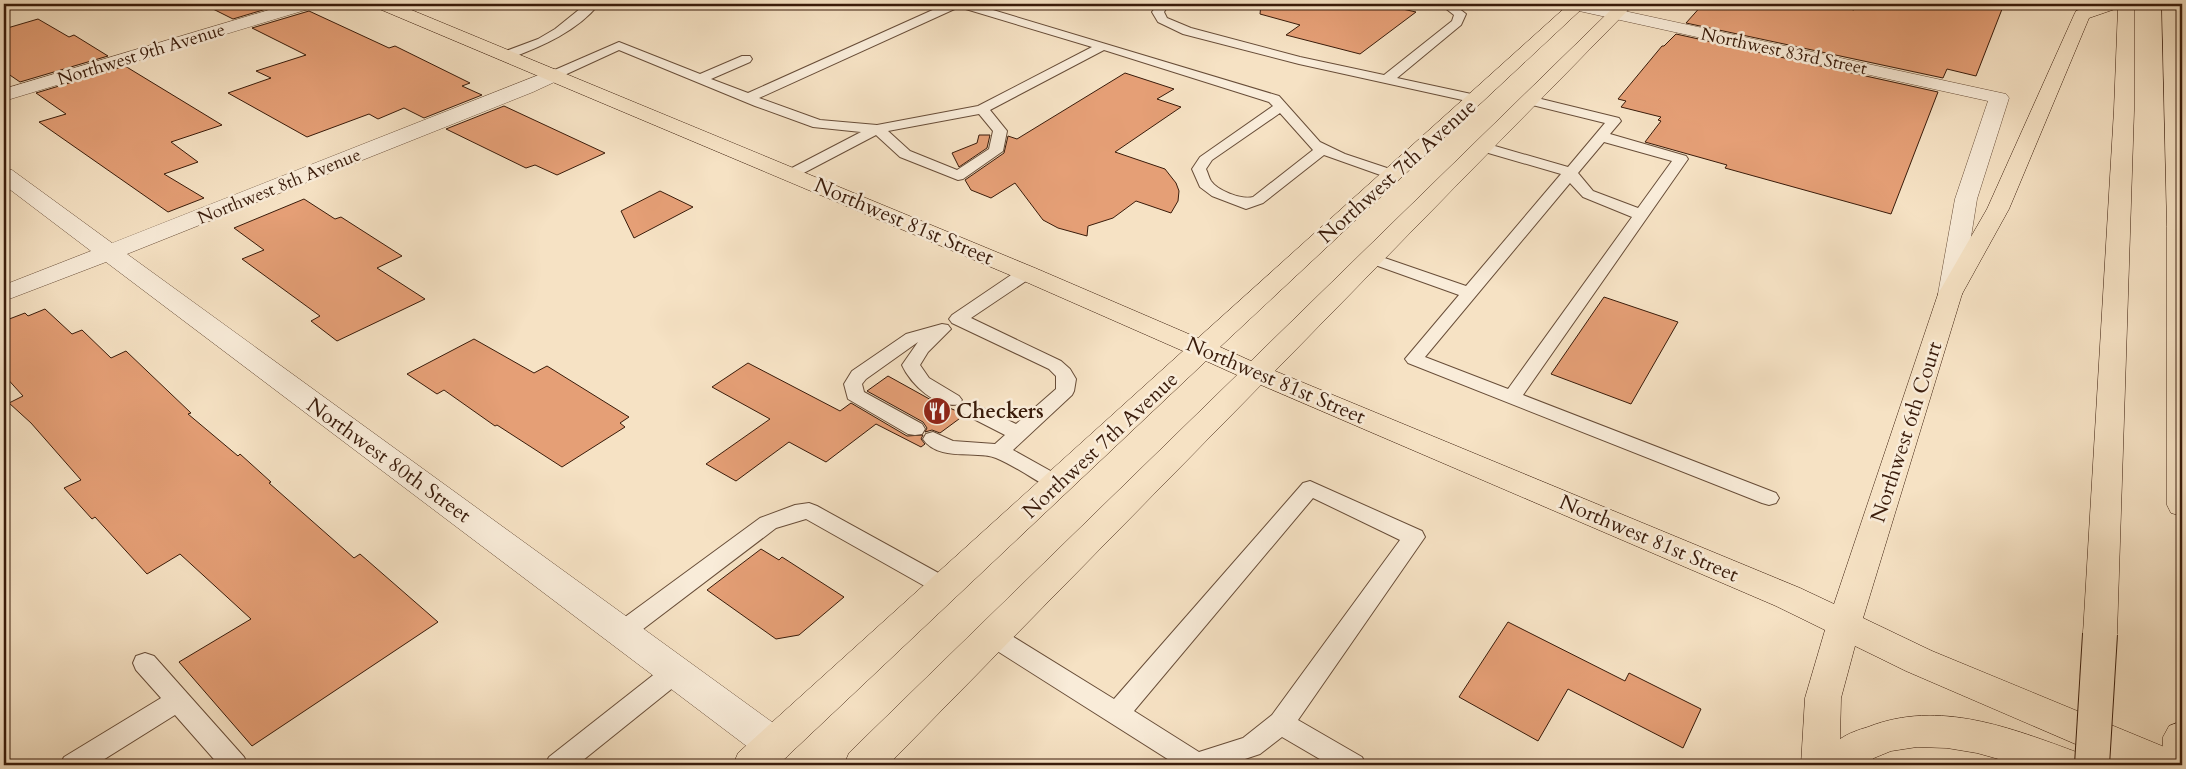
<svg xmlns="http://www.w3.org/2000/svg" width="2186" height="769" font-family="Cardo,serif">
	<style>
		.building { fill: #e59f76; stroke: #391b0a }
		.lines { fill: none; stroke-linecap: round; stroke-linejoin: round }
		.lane-casing { stroke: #684d38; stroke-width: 2 }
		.street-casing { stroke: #684d38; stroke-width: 1 }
		.primary-casing { stroke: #391b0a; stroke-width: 1 }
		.highway-casing { stroke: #391b0a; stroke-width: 1 }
		.lane { fill: #f9ecd9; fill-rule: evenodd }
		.street { fill: #f9ecd9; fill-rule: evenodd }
		.primary { fill: #f6e2c4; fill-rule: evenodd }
		.highway { fill: #f6e2c4; fill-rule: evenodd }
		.highway-bridge-casing { stroke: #391b0a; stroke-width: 36; stroke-linecap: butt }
		.highway-bridge { stroke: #f6e2c4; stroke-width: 34 }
		.labels { text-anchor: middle; stroke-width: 5; stroke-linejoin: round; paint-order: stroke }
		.far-street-label { font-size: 18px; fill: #391b0a; stroke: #f9ecd9 }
		.street-label { font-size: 21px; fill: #391b0a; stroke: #f9ecd9 }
		.poi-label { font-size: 21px; font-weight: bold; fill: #391b0a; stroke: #f9ecd9; text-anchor: start }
	</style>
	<rect width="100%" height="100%" fill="#f6e2c4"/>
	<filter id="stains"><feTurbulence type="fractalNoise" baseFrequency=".004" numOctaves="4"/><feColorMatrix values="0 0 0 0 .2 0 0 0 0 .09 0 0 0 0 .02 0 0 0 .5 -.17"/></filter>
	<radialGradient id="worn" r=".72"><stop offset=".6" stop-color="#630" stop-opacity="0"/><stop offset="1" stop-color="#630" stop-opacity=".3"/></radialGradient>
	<g class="building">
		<polygon points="203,4 283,4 233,19"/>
		<polygon points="1261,4 1380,4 1416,12 1360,54 1286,35 1300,25 1260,14"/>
		<polygon points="1703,4 1826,4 1854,10 1858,4 2004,4 1976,76 1947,69 1943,78 1686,23"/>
		<polygon points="309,11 389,48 395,46 470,83 462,86 482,95 424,118 404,108 378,119 369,114 307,137 228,93 271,78 256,71 306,55 252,28"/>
		<polygon points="38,19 69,37 74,35 108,56 20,82 4,71 4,29"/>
		<polygon points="1676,34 1938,92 1891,214 1725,168 1727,165 1645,142 1661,121 1658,120 1661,117 1621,107 1626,101 1618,99 1662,46 1664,46"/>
		<polygon points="125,66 222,125 171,142 198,162 164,174 204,198 168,212 39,122 66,114 36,93"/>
		<polygon points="1125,73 1174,89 1157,99 1181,107 1115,152 1165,169 1176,183 1179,191 1178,201 1171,213 1136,201 1113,218 1088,226 1087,236 1058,228 1043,220 1015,183 991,198 971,190 965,180 1004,153 1008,136 1017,139"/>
		<polygon points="504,106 605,153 557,175 535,165 526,168 446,129"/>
		<polygon points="979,135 990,135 987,148 959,167 952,153 977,143"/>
		<polygon points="660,191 693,207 634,238 621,211"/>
		<polygon points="304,199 335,219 341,217 402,256 377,268 425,299 337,341 311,321 320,316 242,259 264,250 234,228"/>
		<polygon points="1604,297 1678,322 1631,404 1551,374"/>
		<polygon points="45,309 72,334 82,330 111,358 126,351 191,413 188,414 238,456 240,454 271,482 269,483 354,558 360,554 438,622 252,746 179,662 251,619 180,554 147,574 95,517 92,519 64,488 81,480 31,423 9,403 23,396 4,375 4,321 25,313 28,316"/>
		<polygon points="474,339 534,373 547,366 629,417 620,423 625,427 562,467 497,425 495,426 444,390 437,394 407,374"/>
		<polygon points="748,363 840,411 851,403 907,436 923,435 921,439 925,444 921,447 876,424 826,462 789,442 736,481 706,464 770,419 712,387"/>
		<polygon points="888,376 933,401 959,412 963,416 940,433 932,430 925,432 927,428 923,422 867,391"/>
		<polygon points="761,549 779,560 782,557 844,597 799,635 776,639 707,590"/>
		<polygon points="1508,622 1625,681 1629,673 1701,709 1683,748 1568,689 1538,741 1459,697"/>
	</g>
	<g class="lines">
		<g class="lane-casing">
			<g id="lane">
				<path d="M586 4H599C577 31 543 46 511 58L507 59 501 55 503 52 538 39 555 29Z"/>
				<path d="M946 4H973L1279 96 1320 142 1345 154 1396 171 1398 174 1396 177H1386L1324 155 1263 203 1246 209 1212 196 1200 187 1192 169 1200 157 1273 106 1269 102 1104 50 990 110 1007 131 1003 151 963 179 958 180 900 157 876 135 796 177H786L784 174 786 171 861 132 813 127 755 106 619 50 558 78 554 79 548 75 550 72 619 42 700 74 742 56H750L752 59 750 62 711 79 748 93ZM959 7 1092 47 978 106 877 125 820 120 759 98ZM1280 113 1313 150 1253 197C1242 200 1218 191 1211 181 1209 178 1208 173 1206 169L1212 160ZM979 114 993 131 989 149 957 170 910 151 888 131Z"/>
				<polygon points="1158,4 1169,4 1164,12 1167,18 1191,28 1300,57 1384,75 1452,21 1454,15 1440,4 1453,4 1466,14 1461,25 1397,78 1476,95 1483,99 1476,103 1299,64 1183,34 1158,22 1152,12"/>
				<path d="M1529 96 1619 118 1621 121 1610 134 1686 156 1688 159 1523 395 1776 493 1779 498 1776 503 1769 505 1762 503 1408 363 1405 359 1459 295 1364 261 1362 258 1364 255H1376L1466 286 1561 174 1478 150 1476 147 1478 144H1488L1568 167 1605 123 1524 103 1522 100ZM1604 142 1672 161 1638 208 1593 191 1578 173ZM1570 183 1583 197 1632 217 1508 389 1425 357Z"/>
				<path d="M1026 268 1032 269 1034 273 1032 277 971 318 1061 361 1070 369 1076 379 1074 391 1072 395 1013 450 1065 479 1068 484 1065 489 1058 491 1051 489C1033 479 1015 466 996 458 976 450 938 462 923 439L926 434 933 432 953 441 995 444 1005 435 962 413 959 409 962 405 969 403 976 405 1016 424 1056 389V376L1049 369 952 323 949 319 952 315 1020 269Z"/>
				<path d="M942 324 948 325 951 329 928 352 920 365 929 378 959 396 962 400 959 404C937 410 910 383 902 365L918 342 866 379 862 384 864 392 922 424 925 429 922 434 915 435 908 434 848 399 844 384 852 371 906 334Z"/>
				<path d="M1310 481 1422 531 1425 537 1298 720 1362 757 1366 765H1330L1282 737 1260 754 1227 765H1177L983 642 979 635 983 628 991 626 999 628 1114 699 1303 483ZM1313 498 1400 540 1272 715 1243 738 1199 752 1134 711Z"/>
				<polygon points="809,503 817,506 953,581 956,587 953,593 945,596 937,593 806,519 776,528 630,639 622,641 614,639 610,632 614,625 760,518 795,505"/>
				<polygon points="145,653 154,656 244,757 248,765 219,765 175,715 95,765 60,765 64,757 161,698 136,670 133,663 136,656"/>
				<polygon points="675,662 684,665 687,672 684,679 577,765 545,765 549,757 666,665"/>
			</g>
		</g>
		<g class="street-casing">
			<g id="street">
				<polygon points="289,4 314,4 312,8 4,101 4,89"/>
				<polygon points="1562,4 1592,4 2006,94 2009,98 1977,199 1962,294 1959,299 1950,301 1941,299 1938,294 1955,199 1988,101 1570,9 1564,8"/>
				<polygon points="554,69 561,71 563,75 561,79 533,92 127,254 787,733 793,745 787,757 774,761 761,757 106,262 4,301 4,285 91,251 4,185 4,169 12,170 112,243"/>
			</g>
		</g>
		<g class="primary-casing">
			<path id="primary" d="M375 4H397L1035 268 1198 338 1569 4H1587L1220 347 1251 361 1617 4H1634L1275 371 1800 588 1834 604 1938 294 1941 289 1950 287 1959 289 1962 294 1863 618 1932 651 2179 753 2182 765H2124L1906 671 1855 646 1841 698 1840 739C1849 733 1858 730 1868 727 1939 699 2011 728 2079 753L2084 765H2020L1977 753 1947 748 1917 747 1891 751 1874 758 1864 765H1801L1805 698 1825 630 1776 606 1261 385 888 765H844L849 753 1237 375 1206 361 778 765H733L738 753 1183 351 1017 278 377 8Z"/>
		</g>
		<g class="highway-casing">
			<g id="highway">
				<polygon points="2097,4 2134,4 2134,110 2117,634 2112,644 2100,648 2088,644 2083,634 2114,110 2118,8 2089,18 2009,209 1962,294 1959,299 1950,301 1941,299 1938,294 1987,209 2074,15 2076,11"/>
				<polygon points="2162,4 2178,4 2182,83 2182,516 2171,513 2167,505 2167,227"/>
				<polygon points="2182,721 2182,765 2162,765 2163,737 2169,726"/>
			</g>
		</g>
		<use href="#lane" class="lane"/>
		<use href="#street" class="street"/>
		<use href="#primary" class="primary"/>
		<use href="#highway" class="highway"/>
		<g class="highway-bridge-casing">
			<polyline id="highway-bridge" points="2092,765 2100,634"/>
		</g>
		<use href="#highway-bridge" class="highway-bridge"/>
	</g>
	<defs>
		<g id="restaurant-disc" transform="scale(1.4375)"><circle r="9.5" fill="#8f2418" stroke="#f9ecd9"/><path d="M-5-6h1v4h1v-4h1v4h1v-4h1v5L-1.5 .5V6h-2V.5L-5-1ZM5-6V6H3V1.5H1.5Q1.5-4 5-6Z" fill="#fff"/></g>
	</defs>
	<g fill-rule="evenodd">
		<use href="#restaurant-disc" x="937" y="411"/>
	</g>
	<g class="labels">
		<g class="far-street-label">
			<text transform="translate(1784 51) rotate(12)" y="6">Northwest 83rd Street</text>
			<text transform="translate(141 54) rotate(-17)" y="6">Northwest 9th Avenue</text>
			<text transform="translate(279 186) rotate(-22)" y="6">Northwest 8th Avenue</text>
		</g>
		<g class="street-label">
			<text transform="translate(1397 171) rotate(-42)" y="7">Northwest 7th Avenue</text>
			<text transform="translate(904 221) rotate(23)" y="7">Northwest 81st Street</text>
			<text transform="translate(1276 380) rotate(23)" y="7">Northwest 81st Street</text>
			<text transform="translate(1906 432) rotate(-72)" y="7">Northwest 6th Court</text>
			<text transform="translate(1100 445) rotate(-43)" y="7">Northwest 7th Avenue</text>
			<text transform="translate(389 460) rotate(36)" y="7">Northwest 80th Street</text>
			<text transform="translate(1649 538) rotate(23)" y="7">Northwest 81st Street</text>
		</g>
		<g class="poi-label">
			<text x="956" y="418">Checkers</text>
		</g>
	</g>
	<rect width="2186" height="769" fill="none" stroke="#f6e2c4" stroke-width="20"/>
	<rect x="5" y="5" width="2176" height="759" fill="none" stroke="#391b0a" stroke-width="2.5"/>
	<rect x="10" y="10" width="2166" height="749" fill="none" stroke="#391b0a"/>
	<rect width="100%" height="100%" filter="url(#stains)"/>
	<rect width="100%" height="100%" fill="url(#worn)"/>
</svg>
